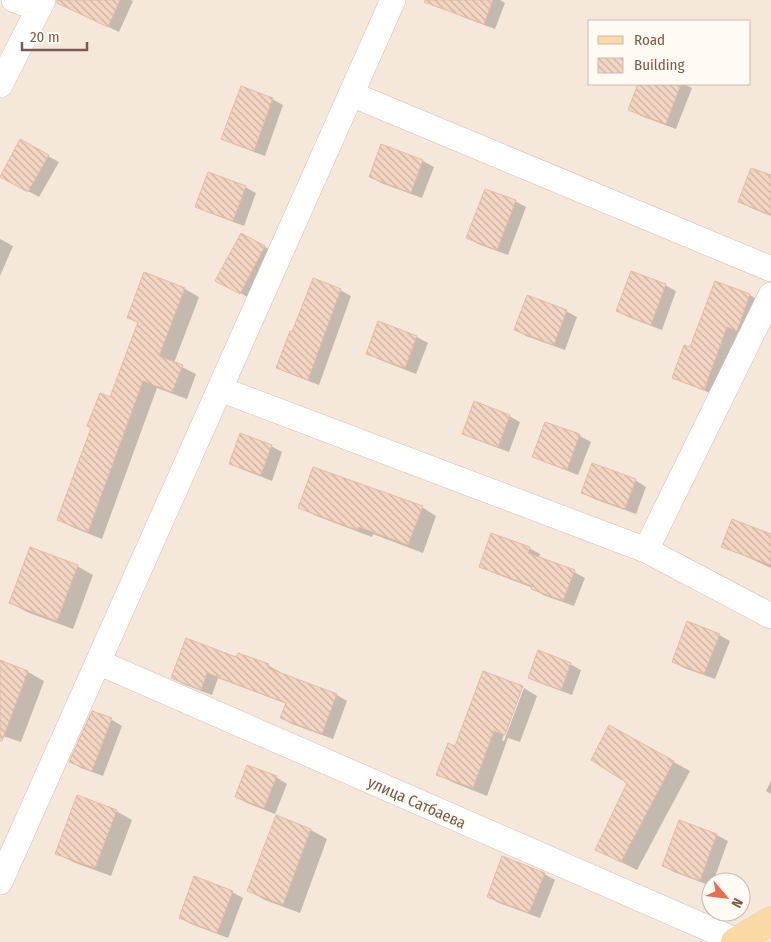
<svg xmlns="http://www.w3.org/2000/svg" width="771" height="942" font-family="'Fira Sans Condensed',sans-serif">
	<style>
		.residential { fill: #f5e8da; fill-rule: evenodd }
		.shadow { fill: #0003 }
		.building { fill: url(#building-back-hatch); stroke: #e6bba3 }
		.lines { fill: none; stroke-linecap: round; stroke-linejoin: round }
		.minor-casing { stroke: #d1beb0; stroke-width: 26 }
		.primary-casing { stroke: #dad1cd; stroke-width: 29 }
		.minor { stroke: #fff; stroke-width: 25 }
		.primary { stroke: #fbd9a5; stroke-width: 28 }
		.labels { text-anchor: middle; stroke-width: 4.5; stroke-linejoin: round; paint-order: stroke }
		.street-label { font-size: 16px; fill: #7a5c4d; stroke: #fffaf3 }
	</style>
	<defs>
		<pattern id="building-back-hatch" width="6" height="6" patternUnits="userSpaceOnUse" patternTransform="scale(1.25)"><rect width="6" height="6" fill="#f3d5c3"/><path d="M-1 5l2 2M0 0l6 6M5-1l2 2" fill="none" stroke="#cab0a1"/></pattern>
	</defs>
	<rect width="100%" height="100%" fill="#fdf6ec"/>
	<path class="residential" d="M0 0H771V942H0ZM590 21H750V84H590ZM711 882H741V912H711Z"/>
	<g class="shadow">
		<polygon points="79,0 131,0 133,1 119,32 74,10"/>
		<polygon points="457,0 500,0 505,3 495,29 463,17 452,11"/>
		<polygon points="639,84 684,84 692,88 676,129 641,116 630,109"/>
		<polygon points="272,99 283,105 265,156 233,144 222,138"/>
		<polygon points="20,141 59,162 39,197 1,176"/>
		<polygon points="382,146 423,161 434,167 422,198 381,183 370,176"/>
		<polygon points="771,177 771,216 751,208 740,202"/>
		<polygon points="245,187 256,193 244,226 207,212 196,206"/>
		<polygon points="515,201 526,207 508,255 478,244 468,238"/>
		<polygon points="241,234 276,253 251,299 228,286"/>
		<polygon points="0,239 13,246 0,276"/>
		<polygon points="145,274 185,289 199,297 174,363 196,374 187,399 157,388 102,539 72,527 58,519 111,399 139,323 129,317"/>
		<polygon points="715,283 750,295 761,302 748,336 738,332 715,395 685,383 674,377 691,349"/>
		<polygon points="665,285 676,291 662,330 628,317 617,311"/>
		<polygon points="340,290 351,296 319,385 288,373 277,367 293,334"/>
		<polygon points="566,311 577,317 565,350 526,336 515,329"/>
		<polygon points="379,323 417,337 428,343 416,374 378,359 368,353"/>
		<polygon points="509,416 520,422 509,452 474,439 464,433"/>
		<polygon points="546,423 580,436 591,442 578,475 545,462 534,456"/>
		<polygon points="271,446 282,452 272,481 241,469 231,463"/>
		<polygon points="635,480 646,487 636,514 594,499 583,493"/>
		<polygon points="300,507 422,507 436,516 423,553 373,534 372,537 314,515"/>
		<polygon points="771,535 771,568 723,546"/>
		<polygon points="529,548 540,554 539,558 574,572 585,578 574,606 543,595 533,588 491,572 480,566"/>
		<polygon points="77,566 93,575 73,629 27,612 11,603"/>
		<polygon points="719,635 730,641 715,679 684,668 673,662"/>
		<polygon points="239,654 269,666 280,672 279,674 337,695 347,701 333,739 292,724 281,718 287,704 218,678 212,695 183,684 173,678 237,658"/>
		<polygon points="0,662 28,672 44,681 21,742 0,735"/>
		<polygon points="570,664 581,670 572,695 540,683 530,677"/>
		<polygon points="484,673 524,688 521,688 502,740 504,741 524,688 537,696 520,742 508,738 487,796 452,782 438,774 456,748"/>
		<polygon points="93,713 112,720 122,726 103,776 81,768 71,762"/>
		<polygon points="610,727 690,771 637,870 597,850 628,782"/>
		<polygon points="276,777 287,784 275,814 247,803 236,797"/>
		<polygon points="771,781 771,794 766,791"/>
		<polygon points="116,811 132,820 111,876 73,862 57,853"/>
		<polygon points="276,817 311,830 327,839 300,913 265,900 249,891"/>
		<polygon points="680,821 717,835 728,841 713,882 711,882 711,886 674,872 663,866"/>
		<polygon points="544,874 555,880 540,918 499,903 489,897"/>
		<polygon points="232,892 243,898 228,938 191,924 180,918"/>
	</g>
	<g class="building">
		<polygon points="57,0 120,0 108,27 57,3"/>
		<polygon points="425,0 493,0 484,24 424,2"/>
		<polygon points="638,84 681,84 666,124 628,110"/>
		<polygon points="241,86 273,98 254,151 221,139"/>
		<polygon points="20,139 49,155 28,192 0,177"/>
		<polygon points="381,144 423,160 411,193 369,177"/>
		<polygon points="751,168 771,175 771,215 738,202"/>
		<polygon points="208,172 246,186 233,221 195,207"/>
		<polygon points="485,189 516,200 497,250 466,238"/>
		<polygon points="241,233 265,246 240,294 215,281"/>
		<polygon points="631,271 666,284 651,325 616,311"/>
		<polygon points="144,272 185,288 159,356 183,365 172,392 143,381 88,532 57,520 91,428 87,426 100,393 110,397 138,322 127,318"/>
		<polygon points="313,278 341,289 308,380 276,368 290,331 292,332"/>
		<polygon points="715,281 750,294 737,331 727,327 704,390 672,378 684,345 690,347"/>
		<polygon points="527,295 567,310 554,345 514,330"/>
		<polygon points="378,321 417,336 405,368 366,354"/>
		<polygon points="474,401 510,415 498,447 462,434"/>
		<polygon points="545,422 580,434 567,470 532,457"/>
		<polygon points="240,433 272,445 261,475 229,464"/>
		<polygon points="592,463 636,479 625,509 581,493"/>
		<polygon points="313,467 423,506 408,545 359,527 357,530 298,508"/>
		<polygon points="732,519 771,534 771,565 721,547"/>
		<polygon points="491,533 530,547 528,553 575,570 563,601 531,589 532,586 479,567"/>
		<polygon points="30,547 78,565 57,621 9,603"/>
		<polygon points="687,621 720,634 704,674 672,662"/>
		<polygon points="186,638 236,657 238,653 269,664 268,668 337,694 322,734 280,718 286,703 207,673 201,690 171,678"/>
		<polygon points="538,650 571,663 561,690 528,678"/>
		<polygon points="0,660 28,671 2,741 0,741"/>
		<polygon points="483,671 523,686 505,735 494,731 473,788 436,775 448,743 455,746"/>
		<polygon points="92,711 112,718 92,771 69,762"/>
		<polygon points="609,725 674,761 621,862 595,850 627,783 591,760"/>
		<polygon points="247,765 277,776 264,808 235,797"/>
		<polygon points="77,795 117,810 95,868 55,854"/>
		<polygon points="276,815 311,829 283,905 247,891"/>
		<polygon points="679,820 717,834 700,881 662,866"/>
		<polygon points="502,856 545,873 529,913 487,897"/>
		<polygon points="194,876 233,891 217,933 179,918"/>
	</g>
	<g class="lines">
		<g class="minor-casing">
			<g id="minor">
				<polyline points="14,0 38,8"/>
				<polyline points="0,85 43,0"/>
				<polyline points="351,94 771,269"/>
				<polyline points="220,389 646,550 771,616"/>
				<polyline points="646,550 771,295"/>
				<polyline points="98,662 737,941"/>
				<polyline points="0,882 393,0"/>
			</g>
		</g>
		<g class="primary-casing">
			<polyline id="primary" points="735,942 771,921"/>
		</g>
		<use href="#minor" class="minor"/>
		<use href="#primary" class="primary"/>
	</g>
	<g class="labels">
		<g class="street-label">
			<text transform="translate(417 802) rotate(24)" y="6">улица Сатбаева</text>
		</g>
	</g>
	<rect x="588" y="20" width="162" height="65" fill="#fffaf3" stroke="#cabbb1"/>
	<rect x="598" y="36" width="25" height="8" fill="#fbd9a5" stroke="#cabbb1"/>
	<text x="634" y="45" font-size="15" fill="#7a5c4d">Road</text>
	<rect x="598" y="58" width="25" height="15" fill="url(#building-back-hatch)" stroke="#cabbb1"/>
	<text x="634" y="70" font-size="15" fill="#7a5c4d">Building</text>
	<g transform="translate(726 897) rotate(118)"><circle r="24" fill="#fffaf3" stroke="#cabbb1"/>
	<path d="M0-4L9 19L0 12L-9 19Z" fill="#e76f51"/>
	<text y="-8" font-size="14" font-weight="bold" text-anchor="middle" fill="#7a5c4d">N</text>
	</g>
	<path d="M22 42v8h65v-8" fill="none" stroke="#7a5c4d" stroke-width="2.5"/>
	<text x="30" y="42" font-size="15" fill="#7a5c4d" stroke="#fffaf3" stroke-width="4" paint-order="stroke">20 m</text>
</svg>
